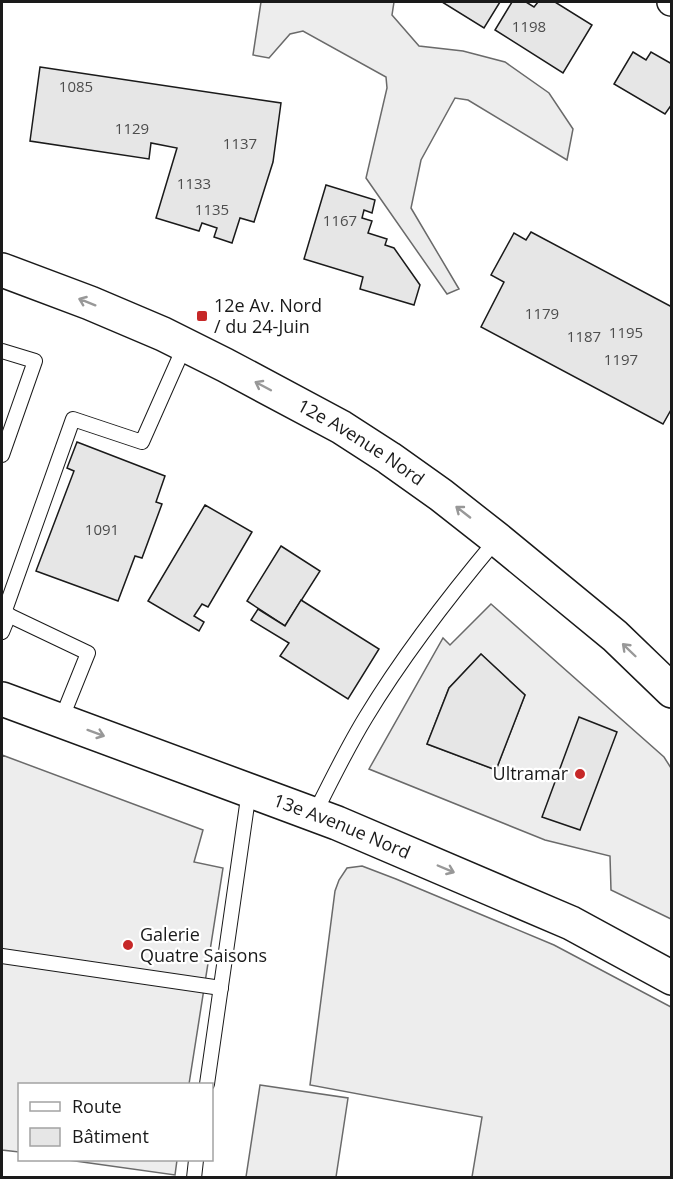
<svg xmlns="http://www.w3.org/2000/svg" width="673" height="1179" font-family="'Open Sans',sans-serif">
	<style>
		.built { fill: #ededed; stroke: #6a6a6a; stroke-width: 1.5; fill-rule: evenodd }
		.building { fill: #e6e6e6; stroke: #1a1a1a; stroke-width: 1.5 }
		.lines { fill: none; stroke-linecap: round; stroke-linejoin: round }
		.service-casing { stroke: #1a1a1a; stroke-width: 16 }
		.minor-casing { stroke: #1a1a1a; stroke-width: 30 }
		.secondary-casing { stroke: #1a1a1a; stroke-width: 36 }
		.service { stroke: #fff; stroke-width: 14 }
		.minor { stroke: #fff; stroke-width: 27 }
		.secondary { stroke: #fff; stroke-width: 33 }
		.oneway { stroke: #989898 }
		.poi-dot { fill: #c62828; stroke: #fff; stroke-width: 2 }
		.labels { text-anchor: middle; stroke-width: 4.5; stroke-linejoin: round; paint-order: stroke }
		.number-label { font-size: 15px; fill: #4d4d4d }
		.poi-label { font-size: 18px; fill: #1a1a1a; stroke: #fff; text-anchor: start }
		.street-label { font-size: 18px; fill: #1a1a1a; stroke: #fff }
	</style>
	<rect width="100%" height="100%" fill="#fff"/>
	<g class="built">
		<polygon points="261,2 394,2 392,15 419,46 463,51 505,62 549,93 573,129 567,160 468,100 455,98 421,160 411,208 459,289 447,294 366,178 387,88 386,77 303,31 290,34 269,58 253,55"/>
		<path d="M491 604 664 757 671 768V919L611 890 610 856 545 840 369 769 443 638 450 645ZM481 654 525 695 496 770 427 744 449 688Z"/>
		<polygon points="2,755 203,830 194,862 223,868 189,1084 20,1084 19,1152 2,1150"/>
		<polygon points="362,866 396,879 554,945 671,1007 671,1177 472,1177 482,1117 310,1085 335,891 339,880 347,868"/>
		<polygon points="260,1085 348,1098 336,1177 246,1177"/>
		<polygon points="68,1160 177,1160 175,1175"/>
	</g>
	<g class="building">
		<polygon points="442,2 500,2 484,28"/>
		<polygon points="512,2 526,2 534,7 538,2 555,2 592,25 563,73 495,30"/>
		<polygon points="633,52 646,60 651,52 672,64 672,104 665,114 614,84"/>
		<polygon points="40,67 281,103 273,162 254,222 240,218 232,243 214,237 217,228 202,223 199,231 156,218 177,148 151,143 149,159 30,141"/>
		<polygon points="326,185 375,200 372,213 364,210 362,218 372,221 368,233 387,239 385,245 394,248 420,285 414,305 360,289 363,277 304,259"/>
		<polygon points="531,232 672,307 672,408 663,424 481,327 504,282 491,275 514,233 526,240"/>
		<polygon points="77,442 165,476 156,502 162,504 142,558 135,556 118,601 36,571 74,471 67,468"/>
		<polygon points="205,505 252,532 208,607 202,604 194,616 204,622 199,631 148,601"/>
		<polygon points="281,546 320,571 285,626 247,601"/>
		<polygon points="301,600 379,649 348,699 280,656 289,643 251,620 258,609 285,626"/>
		<polygon points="481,654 525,695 496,770 427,744 449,688"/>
		<polygon points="579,717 617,732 580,830 542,817"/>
	</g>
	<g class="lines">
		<g class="service-casing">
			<g id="service">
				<polyline points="2,351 35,361 2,455"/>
				<polyline points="2,632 9,615"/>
				<polyline points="61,720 88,653 4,613 73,419 142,442 185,345"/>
				<path d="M314 815C331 781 347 748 366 717 404 654 450 595 497 539"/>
				<polyline points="2,956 221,988"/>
				<polyline points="207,1084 249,791"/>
				<polyline points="194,1178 196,1160"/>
			</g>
		</g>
		<g class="minor-casing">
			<polyline id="minor" points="671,2 672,2"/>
		</g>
		<g class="secondary-casing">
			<g id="secondary">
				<path id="s1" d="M2 270 90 303 163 334 225 365 341 427 389 458 441 495 497 539 615 636 672 691"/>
				<path id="s2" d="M2 699 337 823 571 923 672 978"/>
			</g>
		</g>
		<use href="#service" class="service"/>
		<use href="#minor" class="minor"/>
		<use href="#secondary" class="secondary"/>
	</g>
	<defs><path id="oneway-shaft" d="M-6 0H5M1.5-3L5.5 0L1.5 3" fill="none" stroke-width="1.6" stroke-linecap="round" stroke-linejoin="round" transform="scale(1.5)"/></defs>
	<g class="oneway">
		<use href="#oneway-shaft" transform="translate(87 302) rotate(-158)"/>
		<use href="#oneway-shaft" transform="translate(263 386) rotate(-152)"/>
		<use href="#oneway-shaft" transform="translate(463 512) rotate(-142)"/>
		<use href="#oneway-shaft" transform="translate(629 650) rotate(-136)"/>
		<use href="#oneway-shaft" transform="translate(96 733) rotate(20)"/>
		<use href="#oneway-shaft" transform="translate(446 869) rotate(23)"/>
	</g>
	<g class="poi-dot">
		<rect x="196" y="310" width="12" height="12" rx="3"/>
		<circle cx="580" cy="774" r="6"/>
		<circle cx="128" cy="945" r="6"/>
	</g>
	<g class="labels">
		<g class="number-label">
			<text x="529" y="32">1198</text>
			<text x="76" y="92">1085</text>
			<text x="132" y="134">1129</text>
			<text x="240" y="149">1137</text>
			<text x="194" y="189">1133</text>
			<text x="212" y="215">1135</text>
			<text x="340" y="226">1167</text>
			<text x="542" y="319">1179</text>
			<text x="626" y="338">1195</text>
			<text x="584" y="342">1187</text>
			<text x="621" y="365">1197</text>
			<text x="102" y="535">1091</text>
		</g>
		<g class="poi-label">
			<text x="214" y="312">12e Av. Nord<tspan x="214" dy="21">/ du 24-Juin</tspan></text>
			<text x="568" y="780" text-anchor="end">Ultramar</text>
			<text x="140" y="941">Galerie<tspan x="140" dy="21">Quatre Saisons</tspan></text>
		</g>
		<g class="street-label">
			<text dy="6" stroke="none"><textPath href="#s1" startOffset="399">12e Avenue Nord</textPath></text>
			<text dy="6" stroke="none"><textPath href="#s2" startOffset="363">13e Avenue Nord</textPath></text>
		</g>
	</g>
	<rect width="673" height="1179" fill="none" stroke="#1a1a1a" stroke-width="6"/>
	<rect x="18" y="1083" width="195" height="78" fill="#ffffff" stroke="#a3a3a3" stroke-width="1.5"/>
	<rect x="30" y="1102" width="30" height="9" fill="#ffffff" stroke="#a3a3a3" stroke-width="1.5"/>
	<text x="72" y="1113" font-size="18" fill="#1a1a1a">Route</text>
	<rect x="30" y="1128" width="30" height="18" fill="#e6e6e6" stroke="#a3a3a3" stroke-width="1.5"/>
	<text x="72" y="1143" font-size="18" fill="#1a1a1a">Bâtiment</text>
</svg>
